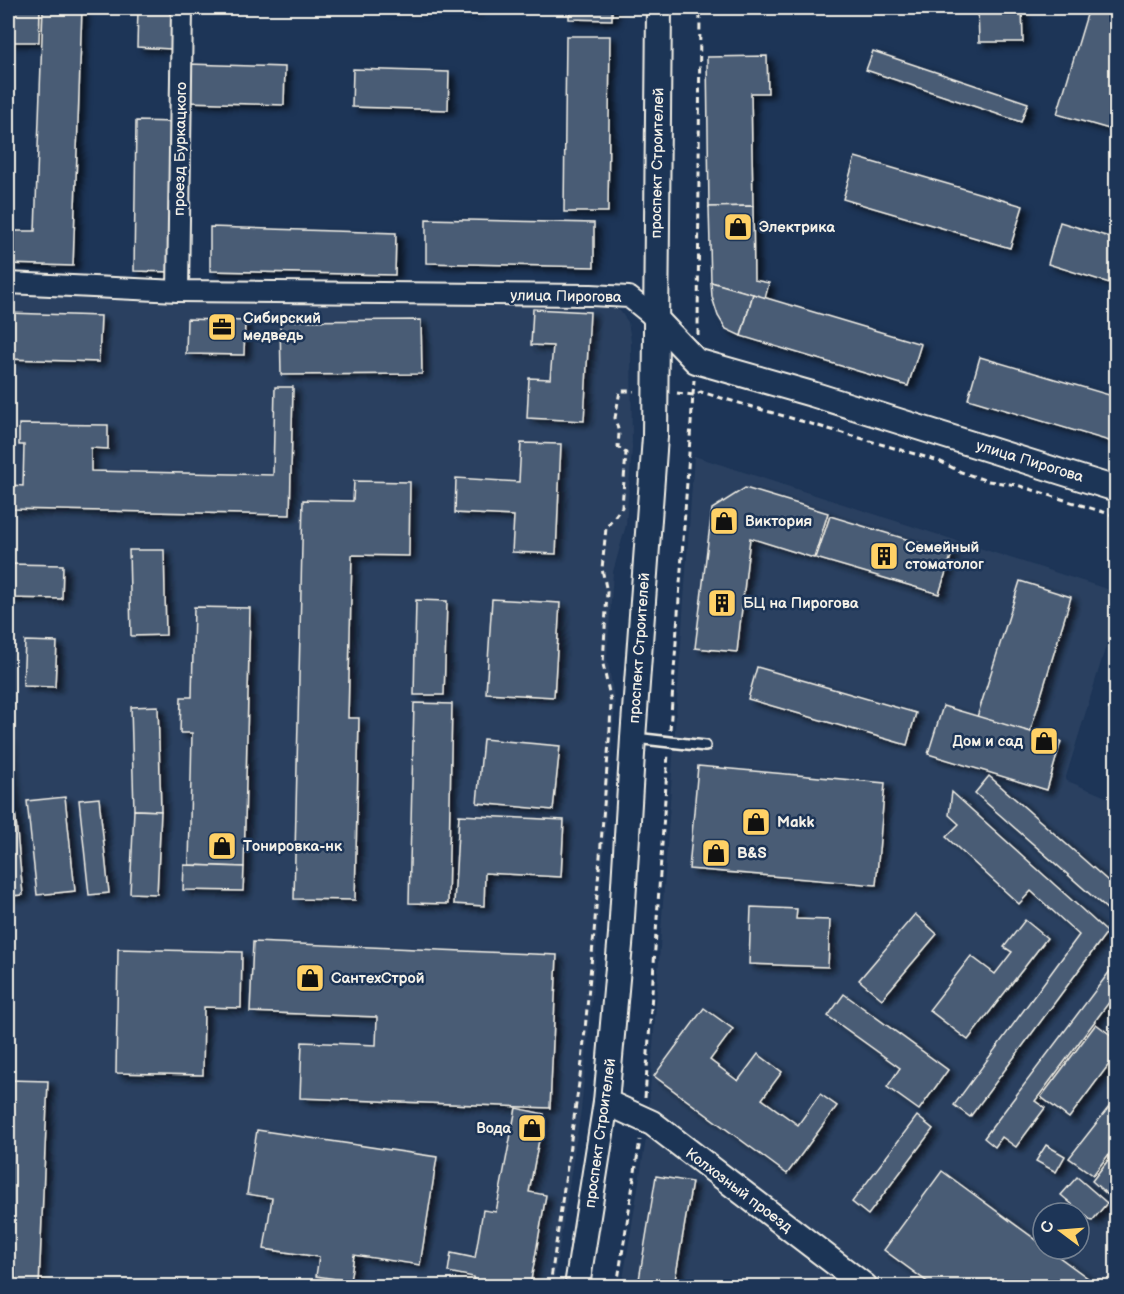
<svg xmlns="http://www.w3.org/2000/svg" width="1124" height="1294" font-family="'Balsamiq Sans',sans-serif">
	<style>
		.built { fill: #2a4060; fill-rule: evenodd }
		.building { fill: #485b74; stroke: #f4f1e8; stroke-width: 1.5; filter: url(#shadow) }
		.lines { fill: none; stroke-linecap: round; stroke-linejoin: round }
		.service-casing { stroke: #f4f1e8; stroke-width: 14 }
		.minor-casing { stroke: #f4f1e8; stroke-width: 24 }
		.tertiary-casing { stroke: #f4f1e8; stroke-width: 28 }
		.path { stroke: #f4f1e8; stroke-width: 3; stroke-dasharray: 6 4.5; stroke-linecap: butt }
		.service { stroke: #1d3557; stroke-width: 9 }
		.minor { stroke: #1d3557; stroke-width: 20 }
		.tertiary { stroke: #1d3557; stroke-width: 24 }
		.labels { text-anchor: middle; stroke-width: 5; stroke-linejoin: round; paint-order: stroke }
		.street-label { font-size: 15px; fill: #f4f1e8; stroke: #1d3557 }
		.poi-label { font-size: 15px; font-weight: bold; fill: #f4f1e8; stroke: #1d3557; text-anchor: start }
	</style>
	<defs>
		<filter id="shadow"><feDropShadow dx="6" dy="4" stdDeviation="3" flood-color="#0009"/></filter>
	</defs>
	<rect width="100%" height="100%" fill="#1d3557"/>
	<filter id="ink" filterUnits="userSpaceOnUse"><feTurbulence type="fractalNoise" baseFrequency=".0167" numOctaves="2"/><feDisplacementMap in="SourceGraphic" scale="12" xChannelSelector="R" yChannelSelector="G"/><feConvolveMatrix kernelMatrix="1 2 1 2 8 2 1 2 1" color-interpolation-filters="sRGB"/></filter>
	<g filter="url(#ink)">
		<g class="built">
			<polygon points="8,288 608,305 620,311 628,322 631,341 632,449 626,525 613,572 607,658 615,703 596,954 581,1110 553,1286 8,1286"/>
			<path d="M694 456 1116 592V613L1065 780 1116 801V1286H886L649 1105ZM1043 1213H1079V1249H1043Z"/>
			<polygon points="646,1139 660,1143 848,1286 622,1286"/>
		</g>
		<g class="building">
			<polygon points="8,8 40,8 39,42 8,42"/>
			<polygon points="43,8 82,8 73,266 10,264 11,231 35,231"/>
			<polygon points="138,8 172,8 171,49 137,47"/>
			<polygon points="381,8 476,8 476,11"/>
			<polygon points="569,8 612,8 612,20 569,19"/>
			<polygon points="978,8 1022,8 1023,42 979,42"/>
			<polygon points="1089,8 1116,8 1116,131 1057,114"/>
			<polygon points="566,36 610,36 608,212 564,212"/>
			<polygon points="873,51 1028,103 1021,122 866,70"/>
			<polygon points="767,56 768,93 751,93 753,206 709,207 707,57"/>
			<polygon points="189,64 285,67 284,105 188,102"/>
			<polygon points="353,69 449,72 448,110 352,107"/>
			<polygon points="136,121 175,122 172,272 134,271"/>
			<polygon points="855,157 1023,206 1010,248 843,199"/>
			<polygon points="753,206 754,280 769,283 765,298 711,282 709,207"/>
			<polygon points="426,219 594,223 594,267 426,263"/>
			<polygon points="1060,222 1116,239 1116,285 1048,264"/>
			<polygon points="210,227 396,233 395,275 210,271"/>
			<polygon points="711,282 753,294 741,336 726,329 718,316 712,297"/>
			<polygon points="753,294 921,344 908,386 741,336"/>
			<polygon points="533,309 590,312 584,421 527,418 529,378 550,379 553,346 531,345"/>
			<polygon points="8,313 101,316 99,362 8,359"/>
			<polygon points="187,319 245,321 244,355 186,354"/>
			<polygon points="421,320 422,374 281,375 280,321"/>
			<polygon points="980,357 1116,397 1116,443 968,399"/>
			<polygon points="275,387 293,387 290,515 12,509 12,485 23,486 24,445 19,445 19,424 108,425 108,449 91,448 91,471 273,475"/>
			<polygon points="521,443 561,444 556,554 512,552 514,516 455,513 456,478 519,482"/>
			<polygon points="354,481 410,482 409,556 352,555 348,718 359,718 355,900 294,899 303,500 353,501"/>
			<polygon points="745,488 828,513 814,558 750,538 737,652 695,648 712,509"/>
			<polygon points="830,516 952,553 939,594 816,558"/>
			<polygon points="129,550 164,550 166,635 131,636"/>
			<polygon points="8,564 63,565 62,599 8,598"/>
			<polygon points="1020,581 1071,597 1030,732 977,717"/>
			<polygon points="492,599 560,603 554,697 486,693"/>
			<polygon points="416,600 447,601 444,695 414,695"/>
			<polygon points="194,607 250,608 244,867 189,865 192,733 180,733 181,697 192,697"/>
			<polygon points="25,641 57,642 55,687 23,686"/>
			<polygon points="757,667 916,713 907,745 748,699"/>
			<polygon points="1116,686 1116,711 1109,709"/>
			<polygon points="414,703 452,704 448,904 409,903"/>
			<polygon points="158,706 161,811 134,810 131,707"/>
			<polygon points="943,706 1061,741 1047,790 928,754"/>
			<polygon points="8,738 23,895 8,896"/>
			<polygon points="483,739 560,746 553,810 477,803"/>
			<polygon points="698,766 885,783 876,885 689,869"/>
			<polygon points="989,776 1116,888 1116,917 975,793"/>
			<polygon points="952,792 1107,932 970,1117 954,1105 1079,935 1031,891 1019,904 946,837 959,824 949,815"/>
			<polygon points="65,797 75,891 37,895 27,801"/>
			<polygon points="99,798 109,893 89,895 79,800"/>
			<polygon points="134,810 161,811 157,894 130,893"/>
			<polygon points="459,815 564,820 561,877 485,873 484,906 454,904"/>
			<polygon points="184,865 244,867 243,891 183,890"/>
			<polygon points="751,907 797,909 796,919 830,920 828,967 749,964"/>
			<polygon points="915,914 937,934 882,999 859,980"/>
			<polygon points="1025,920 1047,938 968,1040 929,1010 971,956 995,974 1012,952 1004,947"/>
			<polygon points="253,942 557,955 550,1108 300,1098 302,1042 376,1045 377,1017 250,1012"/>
			<polygon points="118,949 242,952 241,1008 204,1007 203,1075 116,1073"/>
			<polygon points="1116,963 1116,993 1035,1101 1045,1108 1016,1147 1002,1137 995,1147 984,1138"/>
			<polygon points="844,994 948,1070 919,1110 887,1087 900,1068 828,1016"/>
			<polygon points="704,1008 733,1029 710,1060 738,1081 758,1054 782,1072 762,1099 798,1125 820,1094 837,1106 787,1174 654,1076"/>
			<polygon points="1096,1024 1116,1039 1116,1055 1069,1118 1041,1097"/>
			<polygon points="8,1080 48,1081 39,1286 8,1286"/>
			<polygon points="1116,1098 1116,1145 1093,1175 1069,1158"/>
			<polygon points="516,1108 544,1114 529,1192 546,1195 530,1286 473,1286 474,1277 448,1272 451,1253 475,1258 483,1210 496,1212"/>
			<polygon points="917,1116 933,1129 868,1215 852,1202"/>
			<polygon points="257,1130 437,1157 420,1265 354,1255 350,1281 316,1276 319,1257 264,1249 272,1198 247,1194"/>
			<polygon points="1046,1145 1065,1156 1056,1172 1036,1161"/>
			<polygon points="1116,1150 1116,1202 1092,1181"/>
			<polygon points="942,1171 1043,1245 1043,1249 1048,1249 1089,1279 1084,1286 933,1286 884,1250"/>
			<polygon points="656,1176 692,1182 674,1286 638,1286"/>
			<polygon points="1077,1177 1107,1203 1092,1221 1061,1195"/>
			<polygon points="1100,1279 1111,1286 1095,1286"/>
		</g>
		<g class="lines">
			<g class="service-casing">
				<polyline id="service" points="635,738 705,746"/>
			</g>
			<g class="minor-casing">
				<g id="minor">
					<polyline points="8,283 178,291 591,295 629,297 655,318"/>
					<polyline points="178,291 182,8"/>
				</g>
			</g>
			<g class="tertiary-casing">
				<g id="tertiary">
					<polyline points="655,318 696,361 812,394 1116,489"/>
					<polyline points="606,1102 652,1123 865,1286"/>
					<polyline points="577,1286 606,1102 621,934 633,738 655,437 659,8"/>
				</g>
			</g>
			<g class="path">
				<polyline points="698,335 700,8"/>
				<polyline points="677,393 693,395 701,392 939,461 961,472 988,481 1017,485 1116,516"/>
				<polyline points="670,730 694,380"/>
				<polyline points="645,1098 668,754"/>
				<polyline points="550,1286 582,1062 594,933 610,729 611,702 603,664 607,592 602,569 606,528 622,507 626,453 618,447 619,433 615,418 620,391 634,391"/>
				<polyline points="617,1286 640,1140"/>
			</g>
			<use href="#service" class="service"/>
			<use href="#minor" class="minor"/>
			<use href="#tertiary" class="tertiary"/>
		</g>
	</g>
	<defs>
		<g id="shop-square" transform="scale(1.5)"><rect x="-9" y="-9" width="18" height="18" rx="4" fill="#ffd166" stroke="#1d3557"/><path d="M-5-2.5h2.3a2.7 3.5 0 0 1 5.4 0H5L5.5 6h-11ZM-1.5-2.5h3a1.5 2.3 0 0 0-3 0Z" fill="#111"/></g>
		<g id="office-square" transform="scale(1.5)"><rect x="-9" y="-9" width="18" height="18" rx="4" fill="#ffd166" stroke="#1d3557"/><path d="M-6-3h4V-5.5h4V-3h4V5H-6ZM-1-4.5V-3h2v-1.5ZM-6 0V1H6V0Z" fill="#111"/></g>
		<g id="building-square" transform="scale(1.5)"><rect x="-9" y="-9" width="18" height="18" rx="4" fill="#ffd166" stroke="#1d3557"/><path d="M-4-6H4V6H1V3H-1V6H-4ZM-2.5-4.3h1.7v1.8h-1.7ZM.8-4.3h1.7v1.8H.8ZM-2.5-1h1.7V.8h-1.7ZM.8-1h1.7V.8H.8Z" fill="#111"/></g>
	</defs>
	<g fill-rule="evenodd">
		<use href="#shop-square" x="738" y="227"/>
		<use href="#office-square" x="222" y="327"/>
		<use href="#shop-square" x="724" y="521"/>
		<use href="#building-square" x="884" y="556"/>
		<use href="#building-square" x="722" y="603"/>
		<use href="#shop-square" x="1044" y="741"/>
		<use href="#shop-square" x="756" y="822"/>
		<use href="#shop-square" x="222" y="846"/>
		<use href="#shop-square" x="716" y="853"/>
		<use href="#shop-square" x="310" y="978"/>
		<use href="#shop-square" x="532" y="1128"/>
	</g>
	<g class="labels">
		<g class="street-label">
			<text transform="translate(180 149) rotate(-89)" y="5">проезд Буркацкого</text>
			<text transform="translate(657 163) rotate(-89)" y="5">проспект Строителей</text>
			<text transform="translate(566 296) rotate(1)" y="5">улица Пирогова</text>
			<text transform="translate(1030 461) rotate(17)" y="5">улица Пирогова</text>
			<text transform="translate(639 648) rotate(-86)" y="5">проспект Строителей</text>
			<text transform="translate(600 1133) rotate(-82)" y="5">проспект Строителей</text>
			<text transform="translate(739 1190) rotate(37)" y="5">Колхозный проезд</text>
		</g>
		<g class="poi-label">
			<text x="759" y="232">Электрика</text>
			<text x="243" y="323">Сибирский<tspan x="243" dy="17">медведь</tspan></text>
			<text x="745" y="526">Виктория</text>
			<text x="905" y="552">Семейный<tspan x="905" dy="17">стоматолог</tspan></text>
			<text x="743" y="608">БЦ на Пирогова</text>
			<text x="1023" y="746" text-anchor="end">Дом и сад</text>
			<text x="777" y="827">Makk</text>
			<text x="243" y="851">Тонировка-нк</text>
			<text x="737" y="858">B&amp;S</text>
			<text x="331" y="983">СантехСтрой</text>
			<text x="511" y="1133" text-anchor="end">Вода</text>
		</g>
	</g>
	<rect width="1124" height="1294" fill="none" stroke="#1d3557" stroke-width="30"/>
	<rect x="15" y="15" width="1094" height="1264" fill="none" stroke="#f4f1e8" stroke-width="2" filter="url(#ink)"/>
	<g transform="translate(1061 1231) rotate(286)"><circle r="28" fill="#1d3557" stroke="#738091" stroke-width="1.5"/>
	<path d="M0-4.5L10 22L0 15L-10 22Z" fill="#ffd166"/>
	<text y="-9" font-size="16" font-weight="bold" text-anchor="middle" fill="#f4f1e8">С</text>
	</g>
</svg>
